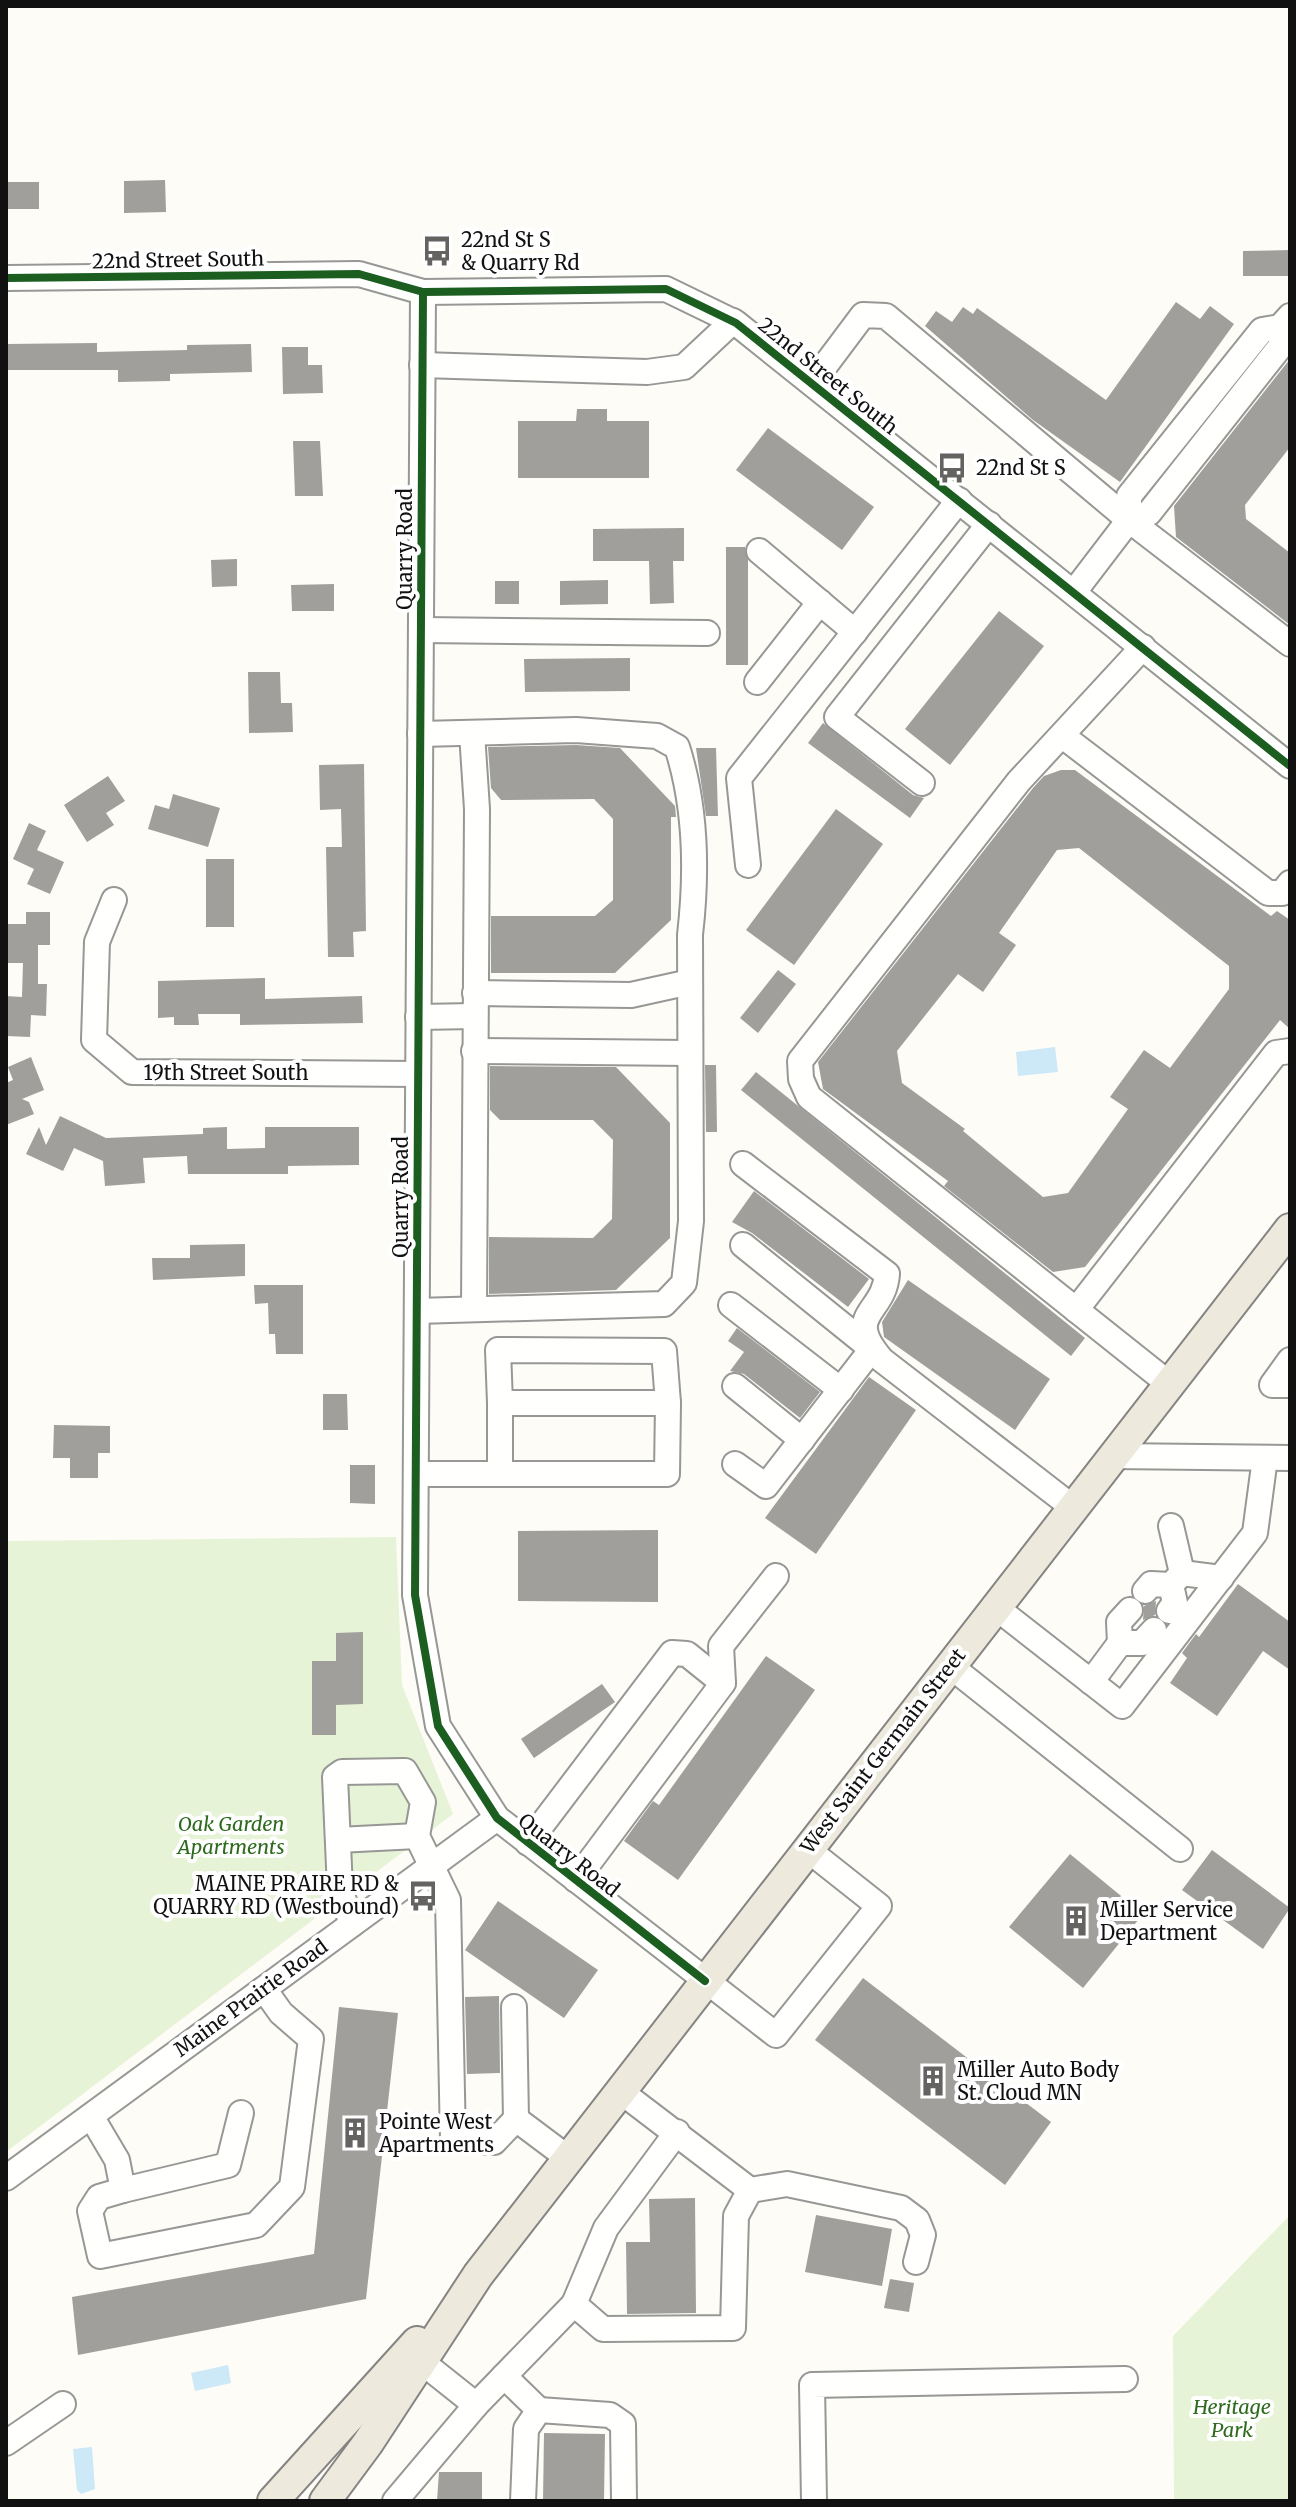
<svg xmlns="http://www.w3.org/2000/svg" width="1296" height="2507" font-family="Merriweather,serif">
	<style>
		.green { fill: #e7f3d7 }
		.water { fill: #cde8f7 }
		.building { fill: #a19f9c; fill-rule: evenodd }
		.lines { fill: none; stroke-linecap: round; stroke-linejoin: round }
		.minor-casing { stroke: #979795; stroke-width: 28 }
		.major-casing { stroke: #858482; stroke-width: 34 }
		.minor { stroke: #fffffe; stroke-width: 24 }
		.major { stroke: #ede9dc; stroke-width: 30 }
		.cycleway-casing { stroke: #fff; stroke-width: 13 }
		.cycleway { stroke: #1b5e20; stroke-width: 8 }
		.labels { text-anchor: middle; stroke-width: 8; stroke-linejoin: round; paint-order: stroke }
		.poi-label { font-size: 20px; fill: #111; stroke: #fff; text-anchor: start }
		.street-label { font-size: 20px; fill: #111; stroke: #fff }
		.park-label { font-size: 20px; font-style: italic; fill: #2f6b1f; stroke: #fff }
	</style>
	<rect width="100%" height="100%" fill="#fdfcf7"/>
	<g class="green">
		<polygon points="396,1537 402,1685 453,1814 6,2152 6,1541"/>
		<polygon points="1290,2215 1290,2501 1174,2501 1173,2336"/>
	</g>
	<g class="water">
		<polygon points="1055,1047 1058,1072 1018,1076 1016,1052"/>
		<polygon points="228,2365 231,2383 195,2391 191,2373"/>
		<polygon points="92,2447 95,2489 81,2494 77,2490 73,2449"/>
	</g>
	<g class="building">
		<polygon points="165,180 166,212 124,213 124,181"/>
		<rect x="6" y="182" width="33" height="27"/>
		<polygon points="1290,250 1290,276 1243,276 1243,251"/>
		<polygon points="1176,302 1200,319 1210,306 1234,324 1120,482 1033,420 925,326 936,311 952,322 963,307 973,314 977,308 1106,400"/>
		<polygon points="97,343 97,352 187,350 187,345 251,344 252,372 170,374 170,381 118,382 118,370 6,370 6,344"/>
		<polygon points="282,347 308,347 308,365 322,365 323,393 283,394"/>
		<polygon points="1290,359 1290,447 1245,505 1246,519 1290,553 1290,625 1176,537 1174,506"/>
		<polygon points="577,409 607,409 607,421 649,421 649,478 518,478 518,421 576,421"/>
		<polygon points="768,428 874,507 842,550 736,470"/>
		<polygon points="293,441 320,441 323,496 295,496"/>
		<polygon points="684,528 684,561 673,561 674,603 650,604 649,561 593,561 593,529"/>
		<polygon points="726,547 745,547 748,560 748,665 726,665"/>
		<polygon points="237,559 237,586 212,587 211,560"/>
		<polygon points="608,580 608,604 560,605 560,581"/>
		<rect x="495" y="581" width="24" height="23"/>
		<polygon points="334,584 334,611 292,611 291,585"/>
		<polygon points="999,611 1044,646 950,765 905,729"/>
		<polygon points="630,658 630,691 525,692 524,659"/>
		<polygon points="248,672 280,672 281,703 292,703 293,732 249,733"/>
		<polygon points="823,723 913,795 924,798 910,818 808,743"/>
		<polygon points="576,745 620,748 675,806 676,817 671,817 671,920 615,973 491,973 491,916 595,916 613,900 613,819 594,799 501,800 491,788 488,747"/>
		<polygon points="696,748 716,748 718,816 706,816"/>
		<polygon points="364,764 366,931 353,932 354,957 328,957 326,847 342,847 341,809 320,810 319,765"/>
		<path d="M1061 770H1075L1271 916 1277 911 1290 920V1029L1280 1020 1085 1267 1053 1272 944 1186 948 1181 823 1089 818 1062 1033 788 1044 776ZM1079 848 1229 966V989L1170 1068 1144 1050 1110 1097 1128 1109 1068 1193 1043 1197 963 1131 965 1129 902 1083 897 1051 958 974 983 992 1016 945 999 933 1057 850Z"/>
		<polygon points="108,776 125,801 106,813 114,825 87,842 64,805"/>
		<polygon points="173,794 220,808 208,847 148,829 155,805 169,809"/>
		<polygon points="836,809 883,844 794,965 746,930"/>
		<polygon points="29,823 46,831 37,850 64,862 50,894 27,884 34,869 13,859"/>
		<rect x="206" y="859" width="28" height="68"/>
		<polygon points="26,912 50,912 50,945 38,945 38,984 47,984 46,1016 31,1015 30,1037 6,1036 6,996 22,997 23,963 6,963 6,924 26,924"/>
		<polygon points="778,970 796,984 758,1033 740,1018"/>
		<polygon points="265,978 265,999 362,996 363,1023 240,1025 240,1014 198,1014 199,1025 174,1025 174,1017 158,1018 158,981"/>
		<polygon points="31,1057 44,1090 22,1099 29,1102 34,1114 6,1125 6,1083 13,1080 8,1067"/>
		<polygon points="705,1065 716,1065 717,1132 706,1132"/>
		<polygon points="490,1066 616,1067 670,1123 670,1238 616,1290 489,1294 489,1237 593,1238 612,1219 613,1140 593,1120 500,1120 490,1110"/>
		<polygon points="756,1072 1085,1338 1071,1356 741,1090"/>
		<polygon points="60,1116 106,1138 203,1134 203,1128 227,1127 227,1149 265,1148 265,1127 359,1127 359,1165 288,1166 288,1174 188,1174 187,1156 143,1158 145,1183 105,1186 103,1161 74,1148 63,1171 26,1154 39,1127 46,1145"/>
		<polygon points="754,1191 869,1279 848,1307 752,1233 732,1222"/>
		<polygon points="245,1244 245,1276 153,1280 152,1258 190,1258 190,1245"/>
		<polygon points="908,1280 1050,1379 1015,1430 884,1337 882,1322"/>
		<polygon points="254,1285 303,1285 303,1354 276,1354 275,1334 269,1334 268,1303 255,1304"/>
		<polygon points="737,1328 820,1392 800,1418 744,1374 730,1371 744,1352 728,1341"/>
		<polygon points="869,1377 916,1410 816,1554 765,1518"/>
		<polygon points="323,1394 347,1394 348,1430 323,1430"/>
		<polygon points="54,1425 110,1426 110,1453 98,1453 98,1478 70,1478 70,1458 53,1458"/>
		<polygon points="350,1465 375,1465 375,1504 350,1503"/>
		<polygon points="658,1530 658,1602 518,1601 518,1531"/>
		<polygon points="1238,1584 1290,1622 1290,1670 1263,1651 1217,1716 1170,1683 1187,1658 1182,1653 1196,1634 1199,1637"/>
		<polygon points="1156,1601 1155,1615 1143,1620 1144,1606"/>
		<polygon points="363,1632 363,1704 336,1705 336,1735 312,1735 312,1661 336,1661 336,1633"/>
		<polygon points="766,1656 815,1690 678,1880 624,1841 653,1801 659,1805"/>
		<polygon points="602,1684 615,1702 534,1758 521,1739"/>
		<polygon points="1212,1850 1290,1908 1263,1949 1182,1890"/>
		<polygon points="1070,1854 1143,1914 1083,1988 1009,1927"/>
		<polygon points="498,1901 598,1970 564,2018 465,1950"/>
		<polygon points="863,1978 1051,2122 1005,2185 815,2040"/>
		<polygon points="499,1996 500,2073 467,2074 465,1997"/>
		<polygon points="339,2007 398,2013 366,2299 78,2355 72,2297 314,2254"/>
		<polygon points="695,2198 696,2313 627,2314 626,2242 650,2242 649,2199"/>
		<polygon points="816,2215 892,2229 882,2286 805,2272"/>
		<polygon points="890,2279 914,2283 909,2312 884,2308"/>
		<polygon points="544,2433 605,2434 604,2501 543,2501"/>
		<polygon points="439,2472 482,2472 482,2501 437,2501"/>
	</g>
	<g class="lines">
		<g class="minor-casing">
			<g id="minor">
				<polyline points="6,278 359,274 423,292 666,289 736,323 1290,766"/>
				<polyline points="423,292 415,1595 438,1726 497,1818 776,2035 879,1906 807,1849"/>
				<polyline points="422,365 647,372 684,367 733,321"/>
				<polyline points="812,383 863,315 886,316 1129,520 1290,644"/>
				<polyline points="1129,520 1129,496 1262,330 1280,327 1290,316"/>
				<polyline points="759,551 855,632"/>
				<polyline points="1074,592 1129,520 1149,513 1284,342 1280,327"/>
				<polyline points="421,630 707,633"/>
				<polyline points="1143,647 1019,781 800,1061 801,1079 809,1097 1168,1383"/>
				<polyline points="757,682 820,602"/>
				<polyline points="472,733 477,809 474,1309"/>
				<polyline points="1064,737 1268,893 1282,893 1290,883"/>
				<polyline points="922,783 837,717 989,524"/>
				<polyline points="748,865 739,778 959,500"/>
				<polyline points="114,900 97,942 94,1040 132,1072 418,1074"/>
				<polyline points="475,993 631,995 690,982"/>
				<polyline points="418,1017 475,1016"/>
				<polyline points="474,1051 690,1053"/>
				<path d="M743 1164 887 1274C884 1315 842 1313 882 1360L1071 1506"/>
				<polyline points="731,1305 841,1390"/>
				<polyline points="1076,1310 1276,1053 1290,1051"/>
				<path d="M417 1311 664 1304 684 1283 691 1221 690 935C697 874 696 806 677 747L657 736 576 730 420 734"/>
				<polyline points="1290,1360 1272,1385 1290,1385"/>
				<polyline points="735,1386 802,1440"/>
				<polyline points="500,1403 498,1350 664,1351 668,1403"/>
				<polyline points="1111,1456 1290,1458"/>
				<polyline points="735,1464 766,1486 872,1349 743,1245"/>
				<polyline points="416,1474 667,1474 668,1403 500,1403 500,1474"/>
				<polyline points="1171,1526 1182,1573"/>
				<polyline points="1145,1591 1151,1584 1171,1585 1182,1573 1221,1578"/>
				<polyline points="994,1606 1122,1706 1255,1533 1265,1458"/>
				<polyline points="1130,1610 1119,1622 1120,1643 1142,1643 1154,1630"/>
				<polyline points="1169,1611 1175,1603 1171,1585"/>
				<polyline points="949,1665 1180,1849"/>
				<polyline points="1091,1682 1120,1643"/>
				<polyline points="338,1840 417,1836"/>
				<polyline points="528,1843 672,1653 687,1654 723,1683"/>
				<polyline points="576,1880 723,1683 721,1646 776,1576"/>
				<polyline points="352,1924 340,1889 335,1777 342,1772 405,1771 423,1802 417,1836 448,1900 453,2141 494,2142 516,2119 568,2158"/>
				<polyline points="514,2007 516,2119"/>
				<polyline points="620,2091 750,2190 787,2184 901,2208 917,2220 923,2235 916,2262"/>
				<polyline points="91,2116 117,2160 123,2190 99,2197 90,2211 100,2256 256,2225 292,2187 311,2039 281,2013 264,1989"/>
				<polyline points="6,2178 497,1818"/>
				<polyline points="123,2190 228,2165 241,2113"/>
				<polyline points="574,2304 606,2228 677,2132"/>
				<polyline points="422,2362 476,2405"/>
				<polyline points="504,2376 539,2410"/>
				<polyline points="6,2443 63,2404"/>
				<polyline points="395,2501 476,2405 574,2304 603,2329 733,2328 736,2216 750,2190"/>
				<polyline points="523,2501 526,2429 539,2410 610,2415 623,2424 624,2501"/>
				<polyline points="814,2501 812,2385 1125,2379"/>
			</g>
		</g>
		<g class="major-casing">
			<g id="major">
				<polyline points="273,2501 417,2342"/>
				<polyline points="325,2501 368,2443 478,2275 1290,1229"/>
			</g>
		</g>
		<use href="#minor" class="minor"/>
		<use href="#major" class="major"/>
		<g class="cycleway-casing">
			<g id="cycleway">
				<polyline points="6,278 359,274 423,292 666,289 736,323 1290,766"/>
				<polyline points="423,292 415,1595 438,1726 497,1818 705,1981"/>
			</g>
		</g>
		<use href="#cycleway" class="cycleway"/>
	</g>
	<defs>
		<g id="bus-bare" transform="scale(2.4)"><path d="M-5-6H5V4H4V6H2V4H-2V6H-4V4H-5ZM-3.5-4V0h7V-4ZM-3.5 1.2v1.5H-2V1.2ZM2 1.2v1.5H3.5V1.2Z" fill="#646362" stroke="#fff" stroke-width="2.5" paint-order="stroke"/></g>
		<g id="building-bare" transform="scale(2.4)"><path d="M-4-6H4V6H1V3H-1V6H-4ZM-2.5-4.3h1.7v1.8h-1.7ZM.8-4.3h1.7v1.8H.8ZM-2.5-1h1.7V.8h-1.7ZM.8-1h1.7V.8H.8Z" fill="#646362" stroke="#fff" stroke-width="2.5" paint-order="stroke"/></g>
	</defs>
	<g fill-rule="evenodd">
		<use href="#bus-bare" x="437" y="251"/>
		<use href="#bus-bare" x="952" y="468"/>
		<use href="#bus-bare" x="423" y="1896"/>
		<use href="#building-bare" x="1076" y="1921"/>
		<use href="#building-bare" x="933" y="2081"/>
		<use href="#building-bare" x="355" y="2133"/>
	</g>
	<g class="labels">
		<g class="poi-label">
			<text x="461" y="247">22nd St S<tspan x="461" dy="23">&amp; Quarry Rd</tspan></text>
			<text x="976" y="475">22nd St S</text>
			<text x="399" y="1891" text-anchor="end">MAINE PRAIRE RD &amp;<tspan x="399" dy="23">QUARRY RD (Westbound)</tspan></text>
			<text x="1100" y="1917">Miller Service<tspan x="1100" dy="23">Department</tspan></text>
			<text x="957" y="2077">Miller Auto Body<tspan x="957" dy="23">St. Cloud MN</tspan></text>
			<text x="379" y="2129">Pointe West<tspan x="379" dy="23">Apartments</tspan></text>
		</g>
		<g class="street-label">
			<text transform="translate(178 260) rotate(-1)" y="7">22nd Street South</text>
			<text transform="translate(828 376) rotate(39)" y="7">22nd Street South</text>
			<text transform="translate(405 549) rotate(-90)" y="7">Quarry Road</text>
			<text x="226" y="1080">19th Street South</text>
			<text transform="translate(401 1197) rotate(-90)" y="7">Quarry Road</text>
			<text transform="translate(883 1751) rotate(-52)" y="7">West Saint Germain Street</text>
			<text transform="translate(569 1855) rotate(38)" y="7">Quarry Road</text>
			<text transform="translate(251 1998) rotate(-36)" y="7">Maine Prairie Road</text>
		</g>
		<g class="park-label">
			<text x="231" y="1831">Oak Garden<tspan x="231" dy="23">Apartments</tspan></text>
			<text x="1232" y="2414">Heritage<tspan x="1232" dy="23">Park</tspan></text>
		</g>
	</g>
	<rect width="1296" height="2507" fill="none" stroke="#111111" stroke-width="16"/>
</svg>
